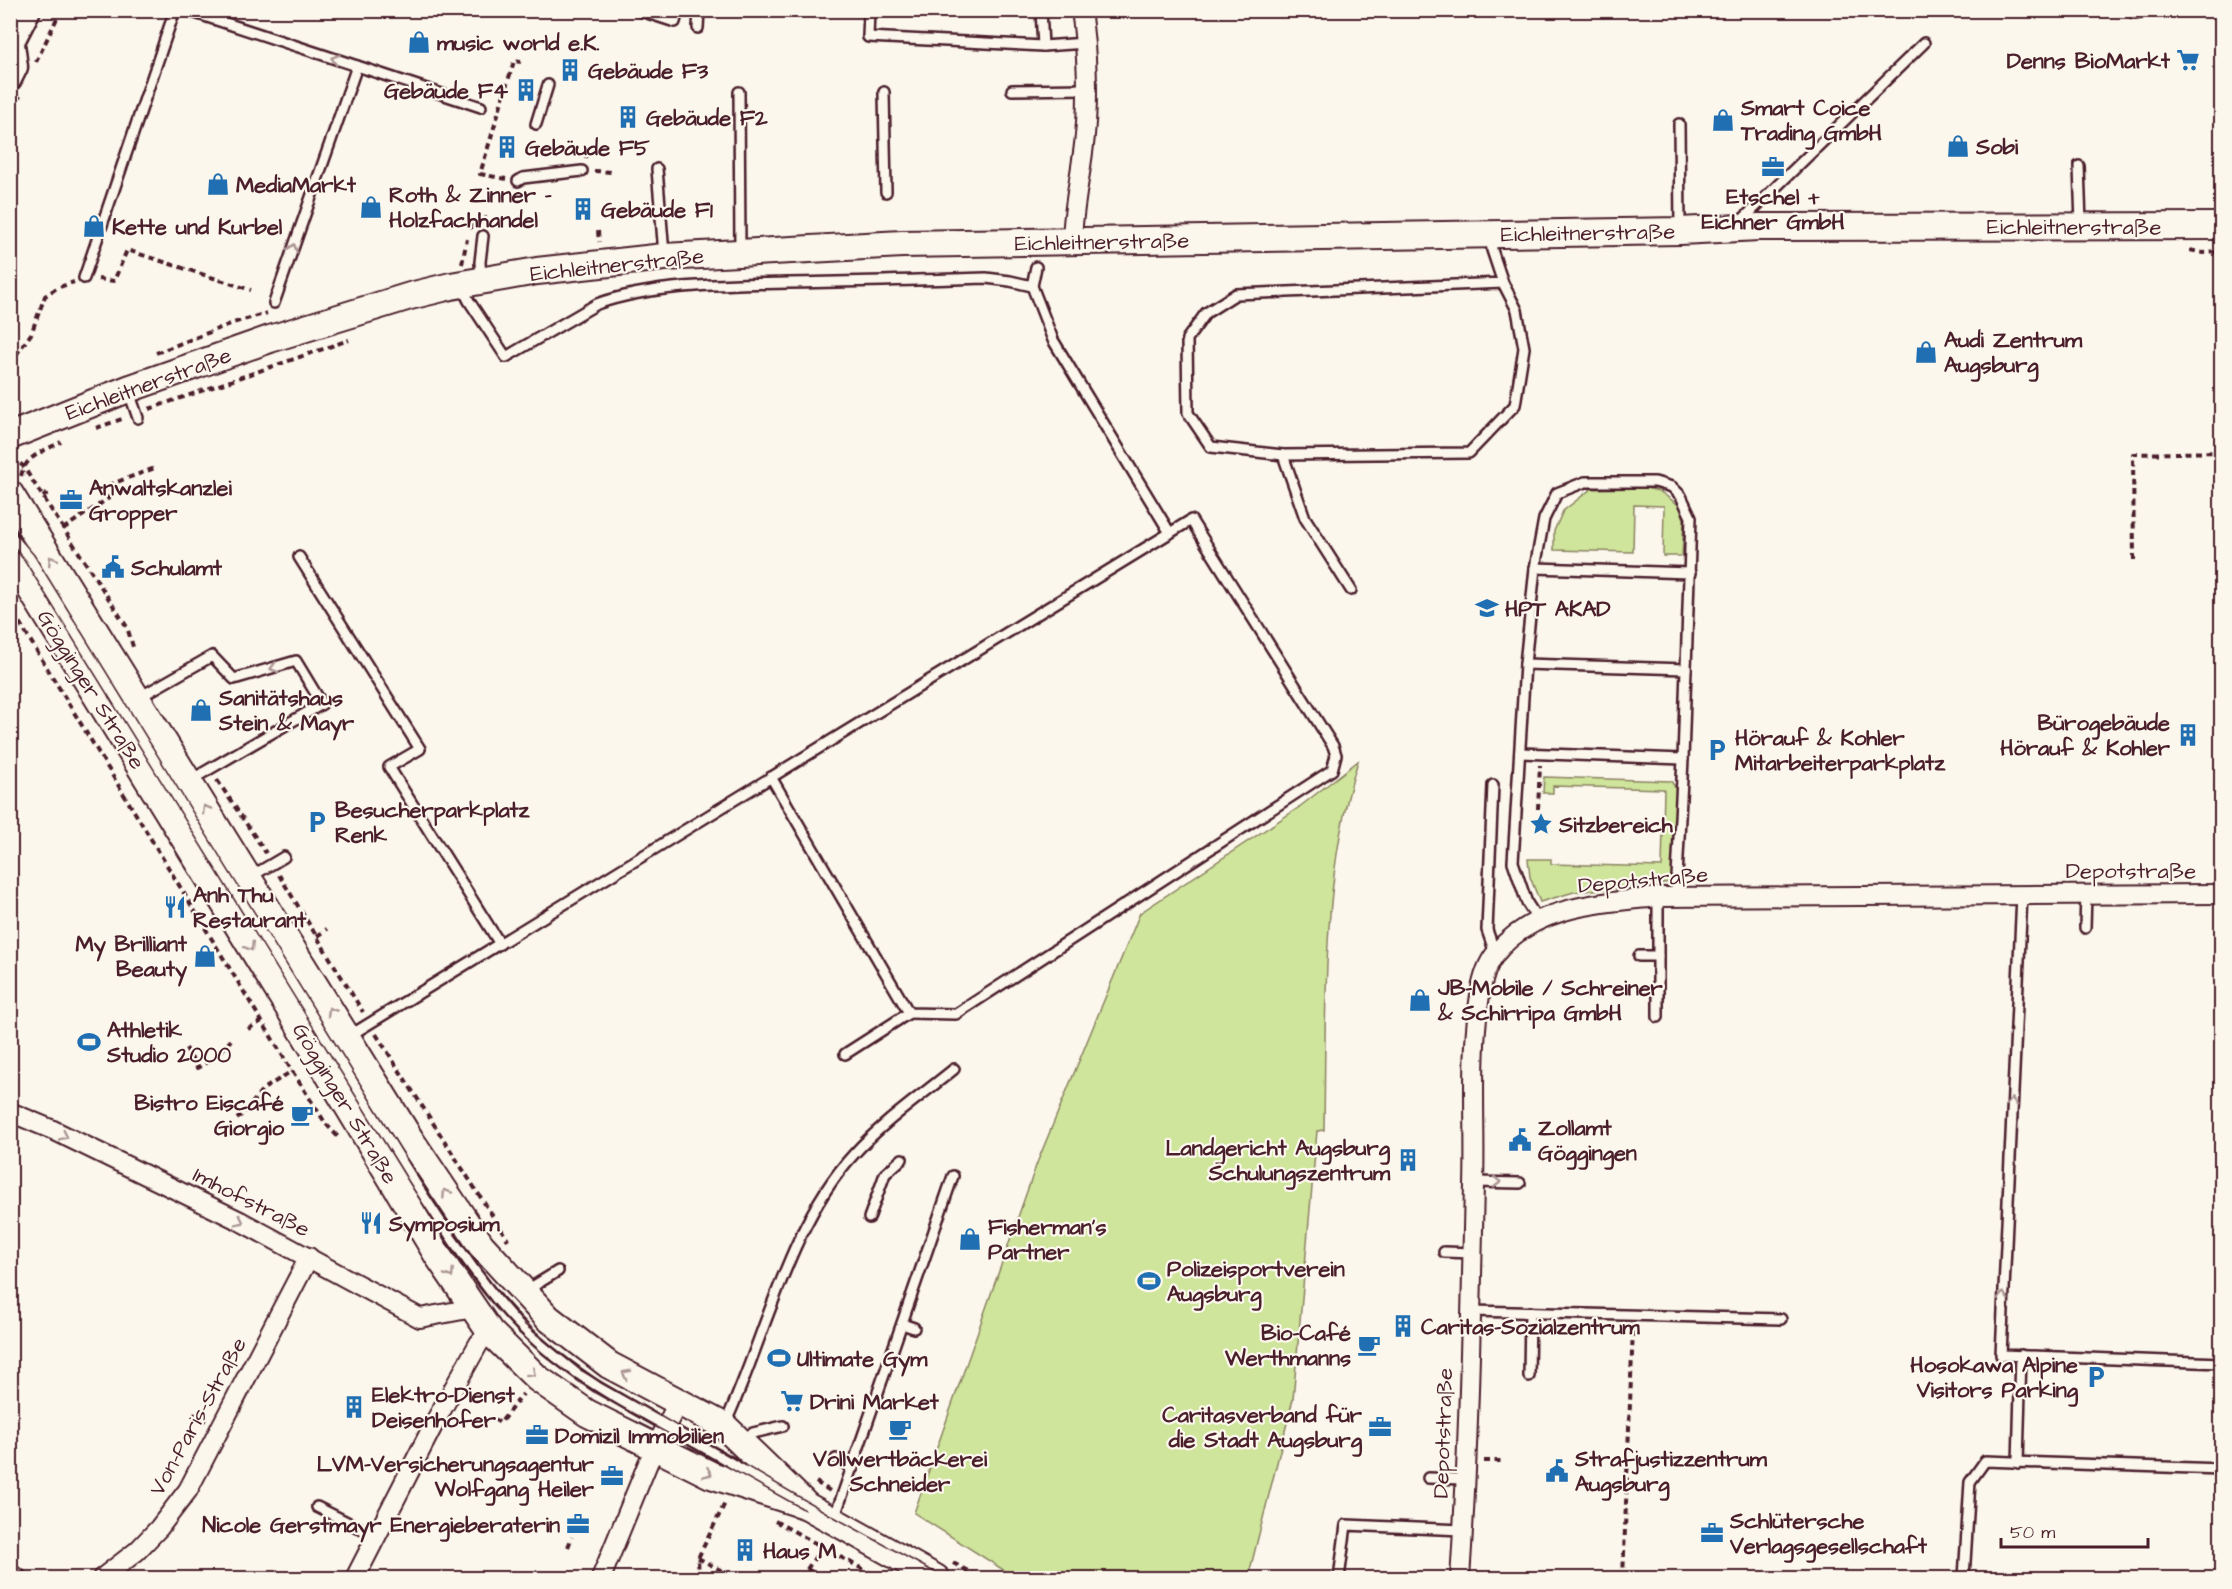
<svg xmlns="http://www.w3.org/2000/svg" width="2232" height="1589" font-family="'Architects Daughter',sans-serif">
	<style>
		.green { fill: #cee59b; stroke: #8c8263; stroke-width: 1.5 }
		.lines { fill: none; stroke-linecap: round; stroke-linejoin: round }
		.service-casing { stroke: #4a1f2b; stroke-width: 14 }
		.minor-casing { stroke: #4a1f2b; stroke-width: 22 }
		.tertiary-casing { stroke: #4a1f2b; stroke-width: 27 }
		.secondary-casing { stroke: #4a1f2b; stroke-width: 30 }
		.path { stroke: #4a1f2b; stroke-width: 4; stroke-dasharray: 6 4.5; stroke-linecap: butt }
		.service { stroke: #fbf7ec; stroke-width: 9 }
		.minor { stroke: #fbf7ec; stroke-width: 18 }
		.tertiary { stroke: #fbf7ec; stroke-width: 22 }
		.secondary { stroke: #fbf7ec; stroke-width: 26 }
		.tram { stroke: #4a1f2b; stroke-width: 1.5 }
		.oneway { stroke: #ab9695 }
		.labels { text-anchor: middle; stroke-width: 4.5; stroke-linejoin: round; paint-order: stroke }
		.poi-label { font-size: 22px; font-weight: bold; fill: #4a1f2b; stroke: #fbf7ec; text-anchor: start }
		.street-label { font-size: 22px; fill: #4a1f2b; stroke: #fbf7ec }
	</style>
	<rect width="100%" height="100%" fill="#fbf7ec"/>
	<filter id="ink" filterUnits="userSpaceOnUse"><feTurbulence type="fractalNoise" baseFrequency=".0167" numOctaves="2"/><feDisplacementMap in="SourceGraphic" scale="12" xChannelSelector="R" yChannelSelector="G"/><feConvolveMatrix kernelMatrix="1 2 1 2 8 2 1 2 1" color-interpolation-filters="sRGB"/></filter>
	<g filter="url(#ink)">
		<g class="green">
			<polygon points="1645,488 1659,491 1680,506 1684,519 1682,556 1663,556 1664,506 1634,505 1633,552 1554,550 1554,531 1563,511 1591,489"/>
			<path d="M1358 761C1321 879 1326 1008 1324 1130L1317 1131 1293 1399 1248 1578H1016L914 1513 1037 1163 1140 913 1298 808Z"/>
			<polygon points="1544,777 1671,781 1677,790 1672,882 1574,892 1540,902 1530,877 1528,859 1551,859 1551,864 1662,867 1664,789 1553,786 1553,793 1543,793"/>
		</g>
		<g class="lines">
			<g class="service-casing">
				<g id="service">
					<polyline points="186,10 357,66 274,303"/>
					<polyline points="638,10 675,22 678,10"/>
					<polyline points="869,10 868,37 1043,46 1086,43"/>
					<polyline points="1041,10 1043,46"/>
					<polyline points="2134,13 2153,10"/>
					<polyline points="698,28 699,10"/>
					<polyline points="357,66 481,107"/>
					<polyline points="1012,90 1087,89"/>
					<polyline points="739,92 740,251"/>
					<polyline points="884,92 886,192"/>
					<polyline points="536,124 548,85"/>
					<polyline points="1679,124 1680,228"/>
					<polyline points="2079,166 2081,224"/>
					<polyline points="657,169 664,254"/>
					<polyline points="518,181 523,178 582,171"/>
					<polyline points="1739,223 1924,43"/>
					<polyline points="1491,236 1492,250 1503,283 1517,310 1524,348 1515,405 1469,453 1283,455 1211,447 1188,413 1187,339 1206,313 1236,294 1503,283"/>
					<polyline points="1036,267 1032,286 1053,340 1170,533"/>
					<polyline points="84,278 175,10"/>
					<polyline points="481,279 480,262 483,236"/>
					<path d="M461 285 469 301 506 357 597 304C654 284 728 284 788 283 854 282 920 280 986 278L1010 281 1032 286"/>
					<polyline points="129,392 138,418"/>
					<polyline points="1283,455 1305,518 1351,590"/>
					<path d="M10 534 30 557 416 1184C449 1233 481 1287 523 1328 546 1351 572 1370 599 1388L762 1480"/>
					<polyline points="299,557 420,749 389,767 500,944"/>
					<polyline points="1535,568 1690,573"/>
					<polyline points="1525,664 1686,669"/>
					<polyline points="138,698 212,656 234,679 296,661 322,704 189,781"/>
					<polyline points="1520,753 1683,759"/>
					<polyline points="1493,785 1487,930 1495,953"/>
					<polyline points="250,877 284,857"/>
					<polyline points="2022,895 2001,1355 2222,1363"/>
					<polyline points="1538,920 1527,903 1513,862 1525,664 1535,568 1544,519 1557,493 1585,482 1655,482 1672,487 1681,496 1691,517 1683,759 1676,897"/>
					<polyline points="2085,928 2086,894"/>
					<polyline points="1639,956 1658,956"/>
					<polyline points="1658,1017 1658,897"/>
					<polyline points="349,1036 1191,520 1333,746 1336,755 1332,770 956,1014 909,1013 771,777"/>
					<polyline points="845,1054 909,1013"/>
					<polyline points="1474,1182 1520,1183"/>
					<polyline points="869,1218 885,1174 902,1159"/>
					<polyline points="1444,1252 1473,1253"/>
					<polyline points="527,1290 558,1271"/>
					<polyline points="1471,1311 1781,1319"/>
					<polyline points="902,1324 914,1328"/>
					<polyline points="1529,1376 1530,1312"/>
					<path d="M725 1424C765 1338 789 1224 854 1154 883 1122 921 1096 954 1069"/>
					<polyline points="741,1439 753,1433 783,1426"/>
					<polyline points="836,1459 853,1468"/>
					<polyline points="2018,1463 2021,1355"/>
					<polyline points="1428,1478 1465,1479"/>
					<polyline points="317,1507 377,1537"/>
					<polyline points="834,1519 953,1176"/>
					<polyline points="1339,1578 1346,1525 1463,1530"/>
					<polyline points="1964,1578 1970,1482 1985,1461 2222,1469"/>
				</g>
			</g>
			<g class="minor-casing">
				<g id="minor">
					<path d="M1072 240C1073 205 1082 170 1085 135 1089 93 1087 52 1081 10"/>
					<polyline points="10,1112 53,1130 240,1221 420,1318 473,1308"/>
					<polyline points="10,1574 17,1578"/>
					<polyline points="102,1578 137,1551 159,1528 188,1490 309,1257"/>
					<polyline points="355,1578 437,1418 479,1343 490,1332"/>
					<polyline points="601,1578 648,1463 678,1402"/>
					<path d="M1460 1578C1469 1448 1471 1316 1474 1185 1476 1123 1470 1056 1480 995 1482 981 1487 964 1496 953 1535 905 1602 903 1658 897L2222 894"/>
				</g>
			</g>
			<g class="tertiary-casing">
				<g id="tertiary">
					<polyline points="10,47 29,10"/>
					<polyline points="10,79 16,67 13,44"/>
				</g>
			</g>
			<g class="secondary-casing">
				<g id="secondary">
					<polyline points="10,436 128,389 270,339 410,296 451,286 537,271 664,257 902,244 1680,231 1759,227 2222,226"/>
					<polyline points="10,494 410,1139 481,1245 548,1318 609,1365 724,1426 803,1502"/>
					<polyline points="10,562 22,575 287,1005 438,1256 490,1332 537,1378 587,1413 711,1475 807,1506 936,1578"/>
				</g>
			</g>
			<g class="path">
				<polyline points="36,62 61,10"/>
				<polyline points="10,117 20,96"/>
				<polyline points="586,158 588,147 603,147"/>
				<polyline points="594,171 611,172"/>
				<polyline points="506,179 480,174 514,61 521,62"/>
				<polyline points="470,229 472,221 487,218"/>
				<polyline points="598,231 599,242"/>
				<polyline points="2190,250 2203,253 2222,252"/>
				<polyline points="462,264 467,239"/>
				<polyline points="98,279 114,281 127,250 251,290"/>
				<polyline points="156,353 233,323 267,313"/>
				<polyline points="16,355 31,334 45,296 57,288 74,282"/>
				<polyline points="149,409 349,340"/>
				<polyline points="96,428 125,418"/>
				<polyline points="12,457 23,466 127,627 134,650"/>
				<path d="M21 476C25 456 44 451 61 442"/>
				<polyline points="43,497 49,492"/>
				<polyline points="63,529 109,498 103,487 155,468"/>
				<polyline points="2134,560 2133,454 2222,452"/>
				<polyline points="10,604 13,612 292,1071 326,1124 340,1139"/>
				<polyline points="217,780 266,853"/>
				<polyline points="1538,809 1540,765"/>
				<polyline points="279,875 363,1012"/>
				<polyline points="317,936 327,929"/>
				<polyline points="248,1029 262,1021"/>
				<polyline points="376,1034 508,1240"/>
				<polyline points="186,1048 197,1068 215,1058 231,1040"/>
				<polyline points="237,1119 247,1110 262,1090 292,1071"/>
				<polyline points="193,1414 206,1421"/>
				<polyline points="494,1419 500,1423 523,1394"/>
				<polyline points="1484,1461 1502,1461"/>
				<polyline points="816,1482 830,1491"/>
				<polyline points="775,1521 879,1578"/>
				<polyline points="568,1547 572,1537"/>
				<polyline points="698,1558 724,1572 730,1578"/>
				<polyline points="953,1563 981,1578"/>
				<polyline points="807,1569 823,1578"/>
				<polyline points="699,1578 698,1558 726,1501"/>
				<polyline points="801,1578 822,1547"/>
				<polyline points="1623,1578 1633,1328"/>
			</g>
			<use href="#service" class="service"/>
			<use href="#minor" class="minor"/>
			<use href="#tertiary" class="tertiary"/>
			<use href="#secondary" class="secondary"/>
			<g class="tram">
				<polyline points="10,527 34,555 420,1181 456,1236 502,1298 525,1325 579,1369 834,1517 945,1578"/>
				<polyline points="10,543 25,561 412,1187 447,1242 494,1305 518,1332 543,1354 573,1377 624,1409 805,1510"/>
			</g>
		</g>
		<defs><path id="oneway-chevron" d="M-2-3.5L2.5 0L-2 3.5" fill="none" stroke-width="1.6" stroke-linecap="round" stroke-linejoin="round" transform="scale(1.5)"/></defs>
		<g class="oneway">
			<use href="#oneway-chevron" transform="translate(335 59) rotate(-162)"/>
			<use href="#oneway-chevron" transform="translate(293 248) rotate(-71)"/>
			<use href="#oneway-chevron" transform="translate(52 560) rotate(-122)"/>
			<use href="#oneway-chevron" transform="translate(274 668) rotate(164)"/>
			<use href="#oneway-chevron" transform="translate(206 809) rotate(-121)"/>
			<use href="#oneway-chevron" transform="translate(250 947) rotate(58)"/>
			<use href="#oneway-chevron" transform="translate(331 1011) rotate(-122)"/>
			<use href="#oneway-chevron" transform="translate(2012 1102) rotate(-87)"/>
			<use href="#oneway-chevron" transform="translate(64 1136) rotate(26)"/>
			<use href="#oneway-chevron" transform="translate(1497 1182) rotate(1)"/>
			<use href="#oneway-chevron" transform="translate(446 1193) rotate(-124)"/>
			<use href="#oneway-chevron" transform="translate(240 1221) rotate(27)"/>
			<use href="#oneway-chevron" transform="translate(450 1274) rotate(57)"/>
			<use href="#oneway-chevron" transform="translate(2003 1296) rotate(-87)"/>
			<use href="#oneway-chevron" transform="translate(532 1373) rotate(41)"/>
			<use href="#oneway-chevron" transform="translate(626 1374) rotate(-152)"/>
			<use href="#oneway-chevron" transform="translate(708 1473) rotate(23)"/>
		</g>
	</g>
	<defs>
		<g id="shop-bare" transform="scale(1.8)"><path d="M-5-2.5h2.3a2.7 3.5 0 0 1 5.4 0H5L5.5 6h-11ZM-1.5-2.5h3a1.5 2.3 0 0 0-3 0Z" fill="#1f6fb2" stroke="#fbf7ec" stroke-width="2.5" paint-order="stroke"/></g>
		<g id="supermarket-bare" transform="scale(1.8)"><path d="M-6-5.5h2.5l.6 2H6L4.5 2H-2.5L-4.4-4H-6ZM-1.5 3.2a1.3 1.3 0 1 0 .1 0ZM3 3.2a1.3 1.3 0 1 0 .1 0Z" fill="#1f6fb2" stroke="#fbf7ec" stroke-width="2.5" paint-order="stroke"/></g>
		<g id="building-bare" transform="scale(1.8)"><path d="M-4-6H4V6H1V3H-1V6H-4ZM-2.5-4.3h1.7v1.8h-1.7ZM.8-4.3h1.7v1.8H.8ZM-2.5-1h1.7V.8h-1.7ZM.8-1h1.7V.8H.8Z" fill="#1f6fb2" stroke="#fbf7ec" stroke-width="2.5" paint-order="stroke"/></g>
		<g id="office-bare" transform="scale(1.8)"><path d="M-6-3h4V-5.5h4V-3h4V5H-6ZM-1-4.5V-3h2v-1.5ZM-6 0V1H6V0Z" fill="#1f6fb2" stroke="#fbf7ec" stroke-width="2.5" paint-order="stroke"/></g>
		<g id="civic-bare" transform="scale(1.8)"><path d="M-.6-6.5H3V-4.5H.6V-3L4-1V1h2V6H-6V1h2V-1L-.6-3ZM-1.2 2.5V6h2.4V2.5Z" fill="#1f6fb2" stroke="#fbf7ec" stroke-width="2.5" paint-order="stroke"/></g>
		<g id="school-bare" transform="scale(1.8)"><path d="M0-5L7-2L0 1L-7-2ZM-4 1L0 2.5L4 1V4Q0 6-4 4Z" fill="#1f6fb2" stroke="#fbf7ec" stroke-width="2.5" paint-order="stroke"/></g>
		<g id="parking-bare" transform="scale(1.8)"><path d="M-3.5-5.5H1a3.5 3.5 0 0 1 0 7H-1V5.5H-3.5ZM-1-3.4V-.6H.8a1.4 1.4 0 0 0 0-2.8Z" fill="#1f6fb2" stroke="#fbf7ec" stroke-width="2.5" paint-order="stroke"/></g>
		<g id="sight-bare" transform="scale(1.8)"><path d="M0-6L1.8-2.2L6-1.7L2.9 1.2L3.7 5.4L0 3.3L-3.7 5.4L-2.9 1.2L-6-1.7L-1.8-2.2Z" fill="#1f6fb2" stroke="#fbf7ec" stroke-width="2.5" paint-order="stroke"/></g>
		<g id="restaurant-bare" transform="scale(1.8)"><path d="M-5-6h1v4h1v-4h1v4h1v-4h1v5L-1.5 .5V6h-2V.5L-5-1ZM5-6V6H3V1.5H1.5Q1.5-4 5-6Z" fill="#1f6fb2" stroke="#fbf7ec" stroke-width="2.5" paint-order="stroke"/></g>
		<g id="stadium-bare" transform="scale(1.8)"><path d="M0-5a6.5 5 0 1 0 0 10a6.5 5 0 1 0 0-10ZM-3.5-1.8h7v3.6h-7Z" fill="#1f6fb2" stroke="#fbf7ec" stroke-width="2.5" paint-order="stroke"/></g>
		<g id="cafe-bare" transform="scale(1.8)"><path d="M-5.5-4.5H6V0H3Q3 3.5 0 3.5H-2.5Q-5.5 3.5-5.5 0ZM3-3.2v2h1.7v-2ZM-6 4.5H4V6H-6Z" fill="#1f6fb2" stroke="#fbf7ec" stroke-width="2.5" paint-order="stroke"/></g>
	</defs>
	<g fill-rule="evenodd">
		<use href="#shop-bare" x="419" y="42"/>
		<use href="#supermarket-bare" x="2188" y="60"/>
		<use href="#building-bare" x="570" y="70"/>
		<use href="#building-bare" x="526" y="90"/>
		<use href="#building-bare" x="628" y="117"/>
		<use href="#shop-bare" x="1723" y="120"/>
		<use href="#shop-bare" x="1958" y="146"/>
		<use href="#building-bare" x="507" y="147"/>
		<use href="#office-bare" x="1773" y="167"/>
		<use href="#shop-bare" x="218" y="184"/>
		<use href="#shop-bare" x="371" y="207"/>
		<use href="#building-bare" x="583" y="209"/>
		<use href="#shop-bare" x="94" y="226"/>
		<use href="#shop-bare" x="1926" y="352"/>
		<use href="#office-bare" x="71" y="500"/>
		<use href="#civic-bare" x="113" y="567"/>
		<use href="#school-bare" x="1487" y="608"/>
		<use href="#shop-bare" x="201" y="710"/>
		<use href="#building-bare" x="2188" y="735"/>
		<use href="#parking-bare" x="1717" y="750"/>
		<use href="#parking-bare" x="317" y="822"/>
		<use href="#sight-bare" x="1541" y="824"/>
		<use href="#restaurant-bare" x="175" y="907"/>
		<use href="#shop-bare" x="205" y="956"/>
		<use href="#shop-bare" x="1420" y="1000"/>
		<use href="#stadium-bare" x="89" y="1042"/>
		<use href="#cafe-bare" x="302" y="1115"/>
		<use href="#civic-bare" x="1520" y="1140"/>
		<use href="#building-bare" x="1408" y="1160"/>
		<use href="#restaurant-bare" x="371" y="1223"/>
		<use href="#shop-bare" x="970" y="1239"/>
		<use href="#stadium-bare" x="1149" y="1281"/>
		<use href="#building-bare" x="1403" y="1326"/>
		<use href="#cafe-bare" x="1369" y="1345"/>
		<use href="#stadium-bare" x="779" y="1358"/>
		<use href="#parking-bare" x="2096" y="1377"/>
		<use href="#supermarket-bare" x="792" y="1401"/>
		<use href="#building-bare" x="354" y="1407"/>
		<use href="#office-bare" x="1380" y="1427"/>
		<use href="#cafe-bare" x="900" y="1429"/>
		<use href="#office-bare" x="537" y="1435"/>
		<use href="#civic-bare" x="1557" y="1471"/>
		<use href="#office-bare" x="612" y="1476"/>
		<use href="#office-bare" x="578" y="1524"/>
		<use href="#office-bare" x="1712" y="1533"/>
		<use href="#building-bare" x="745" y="1550"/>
	</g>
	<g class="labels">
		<g class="poi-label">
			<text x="437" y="50">music world e.K.</text>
			<text x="2170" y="68" text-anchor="end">Denns BioMarkt</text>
			<text x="588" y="78">Gebäude F3</text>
			<text x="508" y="98" text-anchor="end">Gebäude F4</text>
			<text x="1741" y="115">Smart Coice<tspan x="1741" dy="25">Trading GmbH</tspan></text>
			<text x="646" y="125">Gebäude F2</text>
			<text x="1976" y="154">Sobi</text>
			<text x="525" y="155">Gebäude F5</text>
			<text x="236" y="192">MediaMarkt</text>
			<text x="389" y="202">Roth &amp; Zinner -<tspan x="389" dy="25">Holzfachhandel</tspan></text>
			<text x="1773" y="204" text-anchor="middle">Etschel +<tspan x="1773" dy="25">Eichner GmbH</tspan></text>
			<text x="601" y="217">Gebäude F1</text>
			<text x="112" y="234">Kette und Kurbel</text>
			<text x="1944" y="347">Audi Zentrum<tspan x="1944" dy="25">Augsburg</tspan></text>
			<text x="89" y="495">Anwaltskanzlei<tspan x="89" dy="25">Gropper</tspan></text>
			<text x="131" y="575">Schulamt</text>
			<text x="1505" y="616">HPT AKAD</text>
			<text x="219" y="705">Sanitätshaus<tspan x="219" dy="25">Stein &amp; Mayr</tspan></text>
			<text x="2170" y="730" text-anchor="end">Bürogebäude<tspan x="2170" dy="25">Hörauf &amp; Kohler</tspan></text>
			<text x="1735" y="745">Hörauf &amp; Kohler<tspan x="1735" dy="25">Mitarbeiterparkplatz</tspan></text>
			<text x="335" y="817">Besucherparkplatz<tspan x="335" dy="25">Renk</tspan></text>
			<text x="1559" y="832">Sitzbereich</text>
			<text x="193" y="902">Anh Thu<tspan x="193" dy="25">Restaurant</tspan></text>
			<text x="187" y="951" text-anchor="end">My Brilliant<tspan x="187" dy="25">Beauty</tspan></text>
			<text x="1438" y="995">JB-Mobile / Schreiner<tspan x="1438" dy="25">&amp; Schirripa GmbH</tspan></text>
			<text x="107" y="1037">Athletik<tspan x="107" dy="25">Studio 2000</tspan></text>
			<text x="284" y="1110" text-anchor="end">Bistro Eiscafé<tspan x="284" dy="25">Giorgio</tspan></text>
			<text x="1538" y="1135">Zollamt<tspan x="1538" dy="25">Göggingen</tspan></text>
			<text x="1390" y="1155" text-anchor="end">Landgericht Augsburg<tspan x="1390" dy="25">Schulungszentrum</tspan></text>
			<text x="389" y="1231">Symposium</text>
			<text x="988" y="1234">Fisherman's<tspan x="988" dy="25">Partner</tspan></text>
			<text x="1167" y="1276">Polizeisportverein<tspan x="1167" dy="25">Augsburg</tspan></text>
			<text x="1421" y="1334">Caritas-Sozialzentrum</text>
			<text x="1351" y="1340" text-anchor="end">Bio-Café<tspan x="1351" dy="25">Werthmanns</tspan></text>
			<text x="797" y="1366">Ultimate Gym</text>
			<text x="2078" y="1372" text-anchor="end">Hosokawa Alpine<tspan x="2078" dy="25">Visitors Parking</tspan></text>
			<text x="372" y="1402">Elektro-Dienst<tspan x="372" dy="25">Deisenhofer</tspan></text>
			<text x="810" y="1409">Drini Market</text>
			<text x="1362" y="1422" text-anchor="end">Caritasverband für<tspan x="1362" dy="25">die Stadt Augsburg</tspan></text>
			<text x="555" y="1443">Domizil Immobilien</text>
			<text x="900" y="1466" text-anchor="middle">Vollwertbäckerei<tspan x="900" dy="25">Schneider</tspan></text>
			<text x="1575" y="1466">Strafjustizzentrum<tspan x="1575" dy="25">Augsburg</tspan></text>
			<text x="594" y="1471" text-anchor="end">LVM-Versicherungsagentur<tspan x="594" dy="25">Wolfgang Heiler</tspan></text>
			<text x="1730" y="1528">Schlütersche<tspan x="1730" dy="25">Verlagsgesellschaft</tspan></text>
			<text x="560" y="1532" text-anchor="end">Nicole Gerstmayr Energieberaterin</text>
			<text x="763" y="1558">Haus M</text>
		</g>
		<g class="street-label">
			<text x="2074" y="234">Eichleitnerstraße</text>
			<text transform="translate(1588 232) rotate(-1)" y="8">Eichleitnerstraße</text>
			<text transform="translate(1102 241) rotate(-1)" y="8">Eichleitnerstraße</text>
			<text transform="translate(617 264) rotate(-6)" y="8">Eichleitnerstraße</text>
			<text transform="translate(148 383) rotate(-20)" y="8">Eichleitnerstraße</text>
			<text transform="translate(92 689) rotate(58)" y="8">Gögginger Straße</text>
			<text x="2131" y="878">Depotstraße</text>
			<text transform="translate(1643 879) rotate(-5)" y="8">Depotstraße</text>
			<text transform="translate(346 1103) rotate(59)" y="8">Gögginger Straße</text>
			<text transform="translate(252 1201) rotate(27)" y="8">Imhofstraße</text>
			<text transform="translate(197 1416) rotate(-61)" y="8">Von-Paris-Straße</text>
			<text transform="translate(1442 1433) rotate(-88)" y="8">Depotstraße</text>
		</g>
	</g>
	<rect width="2232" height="1589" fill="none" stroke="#fbf7ec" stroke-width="36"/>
	<rect x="18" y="18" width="2196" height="1553" fill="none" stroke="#4a1f2b" stroke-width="2" filter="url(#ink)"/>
	<path d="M2001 1538v9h147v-9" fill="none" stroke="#4a1f2b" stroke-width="3"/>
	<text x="2010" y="1538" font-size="18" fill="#4a1f2b" stroke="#fbf7ec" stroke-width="4.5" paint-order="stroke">50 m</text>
</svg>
